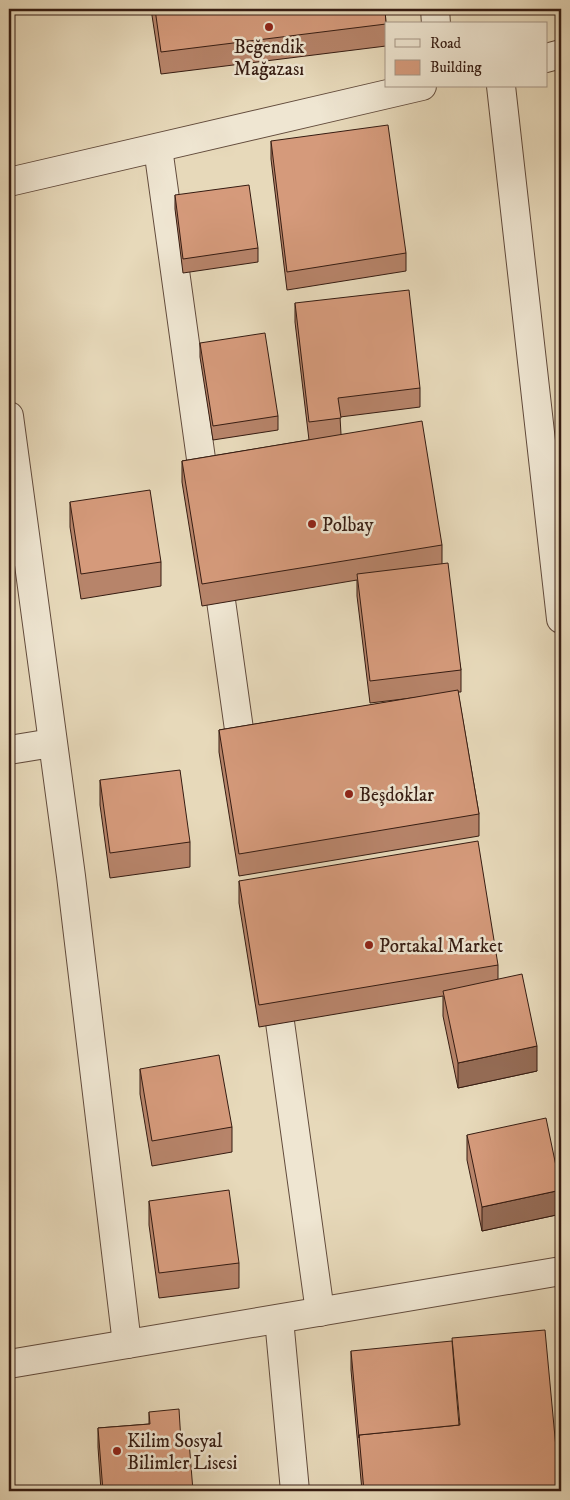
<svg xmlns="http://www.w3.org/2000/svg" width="570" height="1500" font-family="'IM FELL DW Pica',serif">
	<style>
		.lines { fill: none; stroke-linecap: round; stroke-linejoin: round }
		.street-casing { stroke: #624b3c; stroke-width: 30 }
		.street { stroke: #efe6d2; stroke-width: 28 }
		.wall { fill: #b7846a; stroke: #361c12 }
		.shaded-wall { fill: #956c56; stroke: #361c12 }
		.building { fill: #d59a7b; stroke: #361c12 }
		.poi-dot { fill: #8f2418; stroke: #efe6d2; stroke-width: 2 }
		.labels { text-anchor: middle; stroke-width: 5; stroke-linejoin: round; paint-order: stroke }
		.poi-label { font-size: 19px; fill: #361c12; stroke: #efe6d2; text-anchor: start }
	</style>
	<rect width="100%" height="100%" fill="#e7d9ba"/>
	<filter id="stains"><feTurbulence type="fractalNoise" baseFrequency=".004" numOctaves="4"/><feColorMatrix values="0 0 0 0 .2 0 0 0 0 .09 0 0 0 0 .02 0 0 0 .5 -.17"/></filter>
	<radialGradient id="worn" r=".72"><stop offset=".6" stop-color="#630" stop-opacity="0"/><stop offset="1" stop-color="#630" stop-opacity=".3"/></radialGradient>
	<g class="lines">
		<g class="street-casing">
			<g id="street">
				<polyline points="435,9 436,24"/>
				<polyline points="546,58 561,54"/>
				<polyline points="501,86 561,619"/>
				<polyline points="158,148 206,495"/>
				<polyline points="9,182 422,86"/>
				<polyline points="9,416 71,876 127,1344"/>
				<polyline points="216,565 244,765"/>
				<polyline points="9,750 52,743"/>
				<polyline points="275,986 320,1312"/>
				<polyline points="279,1319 295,1491"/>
				<polyline points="9,1364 561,1271"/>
			</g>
		</g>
		<use href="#street" class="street"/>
	</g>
	<g class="wall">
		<polygon points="151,9 385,9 386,24 386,46 161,74"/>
		<polygon points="271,141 406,253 406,271 287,290 271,159"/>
		<polygon points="175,195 258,248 258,262 183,273 175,209"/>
		<polygon points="295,303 420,388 420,407 340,417 341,434 442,545 442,564 461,670 461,692 458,692 479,814 479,836 239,876 219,752 219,730 420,697 370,703 357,596 357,580 202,606 182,482 182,461 309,440 295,322"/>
		<polygon points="200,343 278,416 278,430 213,440 200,357"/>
		<polygon points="70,502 161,562 161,586 81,599 70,527"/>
		<polygon points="100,780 190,842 190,867 110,878 100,805"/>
		<polygon points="239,881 498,965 498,979 537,1071 458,1088 443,1016 443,996 259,1027 239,903"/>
		<polygon points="140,1069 232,1127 232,1152 152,1166 140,1094"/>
		<polygon points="467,1135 561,1214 482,1231 467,1160"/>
		<polygon points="149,1201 239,1263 239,1288 159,1298 149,1225"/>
		<polygon points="351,1351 560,1491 362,1491 351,1370"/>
		<polygon points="149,1412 181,1442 193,1491 101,1491 98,1447 98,1428 149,1424"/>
	</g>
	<g class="shaded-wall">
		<polygon points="537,1046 537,1071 458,1088 458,1063"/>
		<polygon points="561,1190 561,1214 482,1231 482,1207"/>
	</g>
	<g class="building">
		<polygon points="155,9 385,9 386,24 161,52"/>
		<polygon points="388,125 406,253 287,272 271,141"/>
		<polygon points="249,185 258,248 183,259 175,195"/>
		<polygon points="409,290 420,388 338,398 341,418 309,422 295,303"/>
		<polygon points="265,333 278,416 213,426 200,343"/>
		<polygon points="422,421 442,545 202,584 182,461"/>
		<polygon points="150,490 161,562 81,574 70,502"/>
		<polygon points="448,563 461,670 370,681 357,574"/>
		<polygon points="458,690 479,814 239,854 219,730"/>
		<polygon points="180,770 190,842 110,853 100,780"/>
		<polygon points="478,841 498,965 259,1005 239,881"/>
		<polygon points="522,974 537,1046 458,1063 443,991"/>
		<polygon points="219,1055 232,1127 152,1141 140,1069"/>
		<polygon points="546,1118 561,1190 482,1207 467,1135"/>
		<polygon points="229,1190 239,1263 159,1273 149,1201"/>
		<polygon points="545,1330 560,1491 364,1491 359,1435 460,1425 452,1338"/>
		<polygon points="452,1341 459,1425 359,1435 359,1438 351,1351"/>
		<polygon points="179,1409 181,1442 189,1441 193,1491 103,1491 98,1428 150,1424 149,1412"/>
	</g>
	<g class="poi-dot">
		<circle cx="269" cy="27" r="5"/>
		<circle cx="312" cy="524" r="5"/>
		<circle cx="349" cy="794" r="5"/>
		<circle cx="369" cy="945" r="5"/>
		<circle cx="117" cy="1451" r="5"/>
	</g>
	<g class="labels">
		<g class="poi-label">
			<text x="269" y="53" text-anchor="middle">Beğendik<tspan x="269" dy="22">Mağazası</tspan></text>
			<text x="322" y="531">Polbay</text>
			<text x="359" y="801">Beşdoklar</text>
			<text x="379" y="952">Portakal Market</text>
			<text x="127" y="1447">Kilim Sosyal<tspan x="127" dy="22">Bilimler Lisesi</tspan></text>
		</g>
	</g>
	<rect width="570" height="1500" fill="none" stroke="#e7d9ba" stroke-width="30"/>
	<rect x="10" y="10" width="550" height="1480" fill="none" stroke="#361c12" stroke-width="2.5"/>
	<rect x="15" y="15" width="540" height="1470" fill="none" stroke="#361c12"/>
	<rect x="385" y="22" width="162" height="65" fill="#efe6d2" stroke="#a59585"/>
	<rect x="395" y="39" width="25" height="8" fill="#efe6d2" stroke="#a59585"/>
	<text x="430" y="48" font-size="15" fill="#361c12">Road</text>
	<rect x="395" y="60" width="25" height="15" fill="#d59a7b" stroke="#a59585"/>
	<text x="430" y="72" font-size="15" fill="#361c12">Building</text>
	<rect width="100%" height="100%" filter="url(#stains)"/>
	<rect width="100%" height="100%" fill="url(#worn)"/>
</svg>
